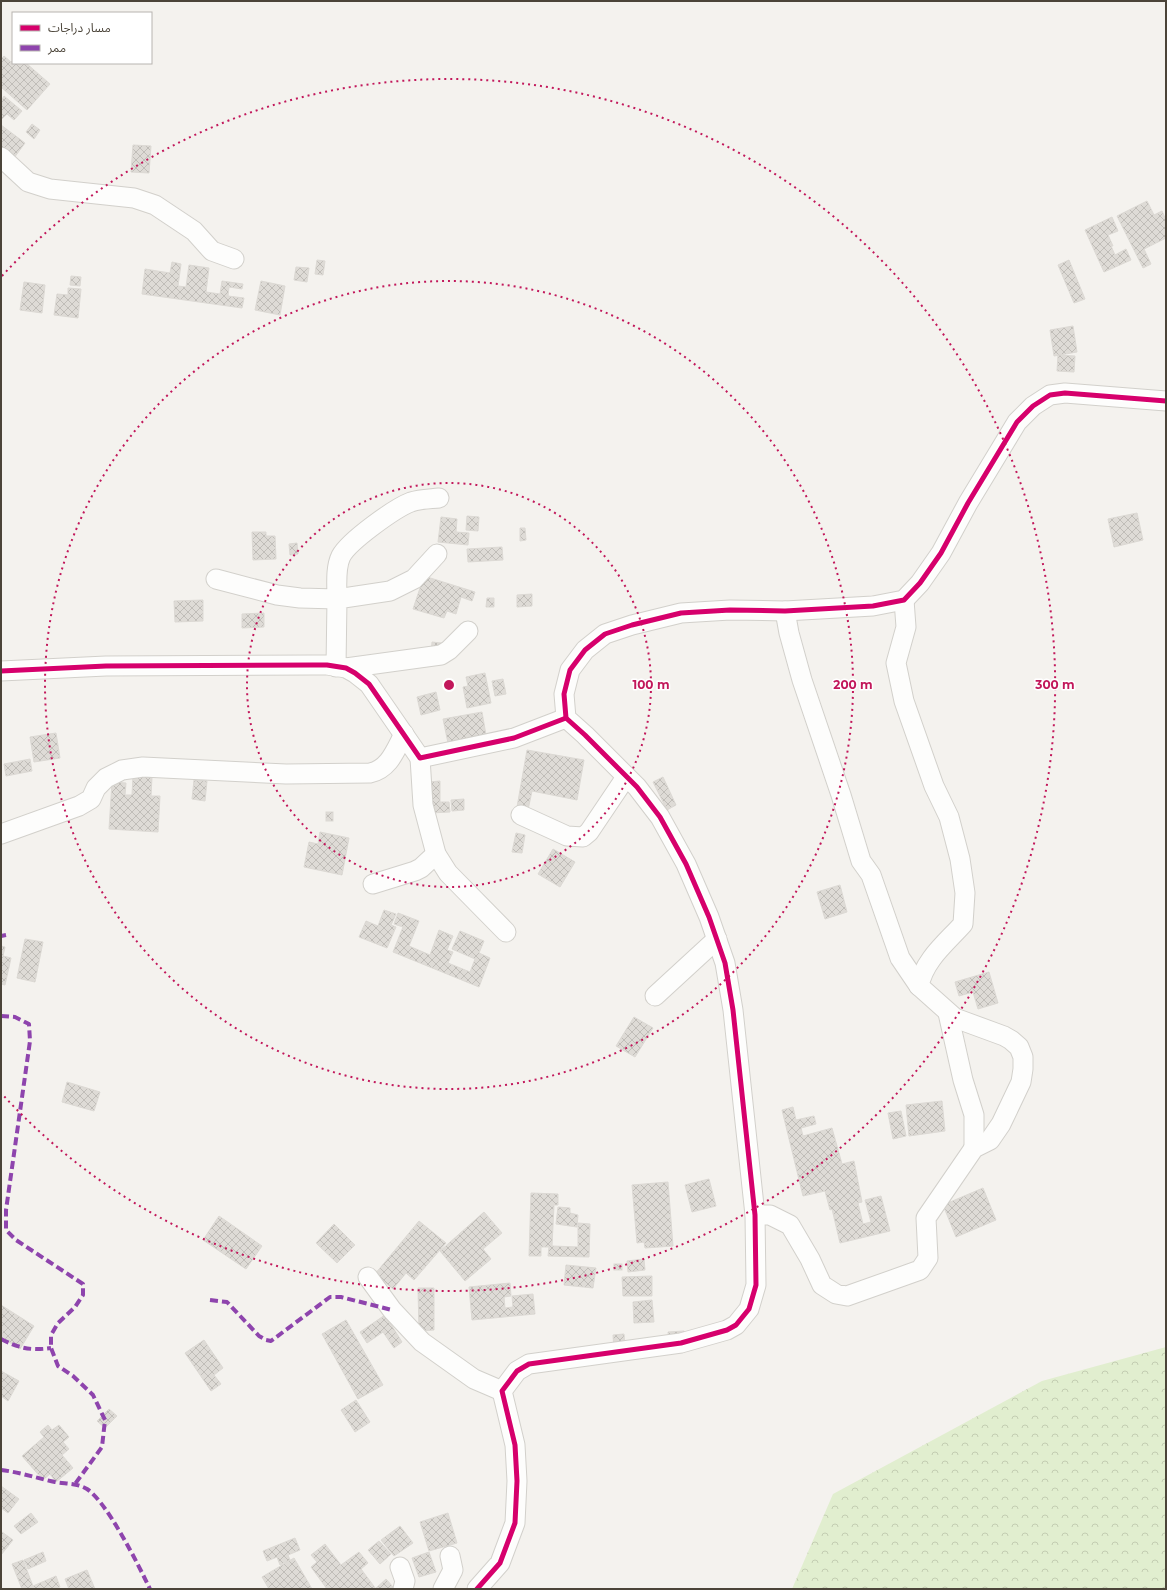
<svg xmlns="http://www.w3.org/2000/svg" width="1167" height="1590" font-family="Montserrat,'Noto Sans Arabic',sans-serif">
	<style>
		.forest { fill: url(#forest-crowns) }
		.building { fill: url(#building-cross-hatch); stroke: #dcd9d4 }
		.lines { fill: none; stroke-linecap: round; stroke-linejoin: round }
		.minor-casing { stroke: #d2d0cb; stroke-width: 21 }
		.minor { stroke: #fdfdfc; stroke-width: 19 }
		.quiet { stroke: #8e44ad; stroke-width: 4; stroke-dasharray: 8 4; stroke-linecap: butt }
		.cycleway-casing { stroke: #fff; stroke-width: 8 }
		.cycleway { stroke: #d6006c; stroke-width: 5 }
		.ring { fill: none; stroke: #c2185b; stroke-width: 2; stroke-dasharray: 2 4 }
		.centre { fill: #c2185b; stroke: #fff; stroke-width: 2 }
		.ring-label { font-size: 12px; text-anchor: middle; font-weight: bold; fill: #c2185b; stroke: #fff; stroke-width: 3; stroke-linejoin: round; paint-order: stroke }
	</style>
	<defs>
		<pattern id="forest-crowns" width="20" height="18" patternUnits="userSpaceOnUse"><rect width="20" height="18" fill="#e1eecf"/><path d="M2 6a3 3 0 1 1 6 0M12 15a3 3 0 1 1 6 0" fill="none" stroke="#c3cdb2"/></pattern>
		<pattern id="building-cross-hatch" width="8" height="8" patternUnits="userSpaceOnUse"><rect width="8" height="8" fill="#dedbd6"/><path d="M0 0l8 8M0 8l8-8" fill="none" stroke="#c0bdb8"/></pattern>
	</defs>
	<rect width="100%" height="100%" fill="#f4f2ee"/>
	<polygon class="forest" points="1166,1347 1166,1589 792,1589 833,1494 1042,1381"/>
	<g class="building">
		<polygon points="4,56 11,62 13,60 13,63 26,63 50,84 27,110 1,87 1,59"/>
		<polygon points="4,96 22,111 14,120 7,114 2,119 1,118 1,101"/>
		<polygon points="32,124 40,130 34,139 26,132"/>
		<polygon points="1,125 25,143 11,162 1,154"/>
		<polygon points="133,145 151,146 149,173 131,172"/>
		<polygon points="1147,201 1154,215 1162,211 1166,220 1166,238 1144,249 1151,264 1143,268 1117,216"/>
		<polygon points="1112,217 1118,231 1108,235 1113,246 1111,246 1115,255 1126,249 1131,260 1104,272 1085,230"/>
		<polygon points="317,260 325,261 323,275 315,274"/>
		<polygon points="1069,260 1085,299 1074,303 1058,265"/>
		<polygon points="172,262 181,264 178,286 186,287 189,265 209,268 206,292 220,294 222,281 243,284 242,289 229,287 228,296 244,298 242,308 142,294 145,269 170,273"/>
		<polygon points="296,267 309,268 307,282 294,280"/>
		<polygon points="71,276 81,277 80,286 70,285"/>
		<polygon points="261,281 285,286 280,315 255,310"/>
		<polygon points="24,282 45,285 42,313 20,310"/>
		<polygon points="68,288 81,289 78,318 54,315 57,294 68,295"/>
		<polygon points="1073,326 1077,352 1054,356 1050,330"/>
		<polygon points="1058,355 1075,356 1074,372 1057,371"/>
		<polygon points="1137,513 1143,540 1114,547 1108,519"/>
		<polygon points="467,516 479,517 478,531 466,530"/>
		<polygon points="441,517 457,519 456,532 469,533 468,545 438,542"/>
		<polygon points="520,528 525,528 526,540 520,541"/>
		<polygon points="252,532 266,532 266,536 275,536 276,559 253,560"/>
		<polygon points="297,543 298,554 290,555 289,544"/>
		<polygon points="502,547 503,560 468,562 467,549"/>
		<polygon points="424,576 475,592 472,601 461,597 456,614 447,611 444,618 413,609"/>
		<polygon points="532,594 532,606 517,607 517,595"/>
		<polygon points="487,598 494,598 494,607 486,607"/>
		<polygon points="203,600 203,621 175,622 174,601"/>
		<polygon points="264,613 264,627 242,628 242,614"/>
		<polygon points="432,642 441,643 440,655 431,655"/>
		<polygon points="485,673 491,703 467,708 463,687 468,686 466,677"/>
		<polygon points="503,679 506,694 495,696 492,681"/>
		<polygon points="436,692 440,710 421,715 417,697"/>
		<polygon points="482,712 486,735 448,743 443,719"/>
		<polygon points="56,733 60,758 34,762 30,737"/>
		<polygon points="527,750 584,760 577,800 532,791 528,810 517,807"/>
		<polygon points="30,759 32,771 6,776 4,764"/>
		<polygon points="133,776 152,777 151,796 160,796 158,832 109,829 112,782 126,783 125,795 132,795"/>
		<polygon points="663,777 676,805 667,810 653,782"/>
		<polygon points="194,780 207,781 205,801 192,799"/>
		<polygon points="440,781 440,802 449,802 450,812 430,813 429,782"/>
		<polygon points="464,799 464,810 452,811 451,800"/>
		<rect x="326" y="812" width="7" height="9"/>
		<polygon points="320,832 349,838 342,875 304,867 309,842 318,844"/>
		<polygon points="516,833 525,835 522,853 512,852"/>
		<polygon points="553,849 575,862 560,887 538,874"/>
		<polygon points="840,885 847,912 825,919 817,892"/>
		<polygon points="384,910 396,914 391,925 396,927 387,948 359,937 366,921 378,926"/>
		<polygon points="398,913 419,921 409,946 430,955 439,930 453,936 447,950 453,952 448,963 470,972 475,959 452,949 460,931 484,941 479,953 490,958 479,987 393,952 403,927 394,924"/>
		<polygon points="25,939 43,942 35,982 17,978"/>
		<polygon points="1,946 5,947 3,956 11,958 5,985 1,984"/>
		<polygon points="989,972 998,1003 978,1009 973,992 959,996 955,982"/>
		<polygon points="634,1017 653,1028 635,1057 616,1046"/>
		<polygon points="67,1082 100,1092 94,1111 62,1102"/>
		<polygon points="942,1101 945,1131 909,1136 906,1105"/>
		<polygon points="793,1107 796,1120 814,1116 816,1124 801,1128 803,1136 832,1128 842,1164 854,1161 862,1202 858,1203 863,1224 871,1222 865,1200 881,1196 890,1231 840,1243 832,1209 830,1210 825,1191 803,1196 782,1110"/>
		<polygon points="901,1111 906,1136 893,1139 888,1113"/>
		<polygon points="709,1179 716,1206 692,1212 685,1185"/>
		<polygon points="668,1182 673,1246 645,1248 644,1242 637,1243 632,1185"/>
		<polygon points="983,1188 996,1220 956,1237 943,1205"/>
		<polygon points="531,1193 558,1194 558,1205 554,1205 552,1246 578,1247 578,1223 590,1224 589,1257 548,1256 549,1247 541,1247 541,1256 529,1256"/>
		<polygon points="558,1207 570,1208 570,1213 578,1215 577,1227 556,1224"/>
		<polygon points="484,1212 502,1233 483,1249 491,1259 465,1281 440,1251"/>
		<polygon points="219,1216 262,1246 246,1269 203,1240"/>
		<polygon points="419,1221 446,1243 414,1280 406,1273 393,1289 375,1274"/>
		<polygon points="334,1224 355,1245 337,1263 316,1243"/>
		<polygon points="644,1259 645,1270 628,1272 627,1261"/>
		<rect x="614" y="1264" width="8" height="6"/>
		<polygon points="566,1265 596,1268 593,1288 564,1285"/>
		<polygon points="652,1276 652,1296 623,1296 622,1277"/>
		<polygon points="510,1283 511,1296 504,1297 505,1308 513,1307 512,1296 533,1294 535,1314 472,1320 469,1287"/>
		<polygon points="418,1288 434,1288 434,1330 419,1331"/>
		<polygon points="652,1300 654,1322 634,1323 633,1302"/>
		<polygon points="1,1305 34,1326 20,1349 1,1337 3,1331 1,1330"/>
		<polygon points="385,1315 402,1342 394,1348 383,1332 367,1343 360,1332"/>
		<polygon points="346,1320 383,1385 358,1399 322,1334"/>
		<polygon points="684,1331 685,1340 669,1342 668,1332"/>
		<polygon points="624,1334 625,1349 614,1350 613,1335"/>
		<polygon points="204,1340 223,1368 214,1375 221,1384 211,1391 185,1353"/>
		<polygon points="1,1371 19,1381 8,1401 1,1396"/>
		<polygon points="356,1400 370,1422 355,1432 341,1410"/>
		<polygon points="109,1409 117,1416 105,1428 97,1421"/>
		<polygon points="48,1425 52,1430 59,1425 69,1437 63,1442 69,1449 62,1455 73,1468 56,1482 50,1474 43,1480 22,1456 44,1437 40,1432"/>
		<polygon points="1,1486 19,1499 8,1513 1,1508"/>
		<polygon points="31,1513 38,1522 21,1534 14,1526"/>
		<polygon points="448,1513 457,1543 429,1551 420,1522"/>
		<polygon points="400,1526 413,1543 394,1556 381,1540"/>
		<polygon points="2,1532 13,1540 1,1555 1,1533"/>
		<polygon points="295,1538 300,1550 288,1555 290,1560 280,1565 277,1557 267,1561 263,1551"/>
		<polygon points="379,1541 391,1554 380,1564 368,1550"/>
		<polygon points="325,1544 341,1565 359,1552 368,1563 361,1569 376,1589 327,1589 311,1567 317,1562 311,1555"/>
		<polygon points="43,1552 46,1561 28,1569 24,1560"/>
		<polygon points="429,1552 436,1572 419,1577 412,1558"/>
		<polygon points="294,1558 312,1589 269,1589 262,1577"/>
		<polygon points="23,1560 33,1586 56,1576 60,1587 54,1589 22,1589 12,1564"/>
		<polygon points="87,1570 95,1589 69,1589 65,1579"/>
		<polygon points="386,1579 393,1587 390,1589 375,1589"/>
	</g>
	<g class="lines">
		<g class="minor-casing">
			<g id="minor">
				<polyline points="1,157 28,182 50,189 134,198 155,205 194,231 212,251 234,259"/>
				<path d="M216 579 277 595 300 598 337 599C337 586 335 568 341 556 349 541 395 508 411 502 420 499 430 499 439 498"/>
				<polyline points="785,611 789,633 802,680 841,795 861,861 871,875 900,958 919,986"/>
				<polyline points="336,667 337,599 390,591 414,579 437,554"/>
				<polyline points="346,668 441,655 449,650 468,631"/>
				<polyline points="1,671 106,666 313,665 327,665 346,668 355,673 369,684 420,758 514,738 566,718"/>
				<polyline points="420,758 423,805 436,854 448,873 506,932"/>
				<polyline points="521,815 567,836 583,837 589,832 626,777"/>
				<path d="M1 834 79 806 91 799 96 788 106 778 122 770 143 767 286 774 370 773C389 769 395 751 404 734"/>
				<polyline points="373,884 415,871 421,868 436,854"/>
				<polyline points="655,996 717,939"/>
				<polyline points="948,1013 963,1080 974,1115 974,1148"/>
				<path d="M755 1215H770L790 1225 810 1259 822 1285 836 1294 847 1296 920 1270 928 1258 926 1218 974 1148 990 1140 1001 1124 1021 1082 1023 1069V1057L1019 1047 1011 1040 1004 1036 955 1018 919 986C924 960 946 943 963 924L965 893 960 859 949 817 934 786 904 701 896 663 906 627 904 600"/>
				<polyline points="368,1277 392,1310 422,1342 474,1379 502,1391"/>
				<polyline points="400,1567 405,1581 403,1589"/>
				<polyline points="443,1589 453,1570 450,1556"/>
				<polyline points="477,1589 500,1563 515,1523 517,1481 515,1445 502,1391 517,1371 529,1364 681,1343 727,1330 736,1325 749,1309 756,1285 755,1215 733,1010 725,963 709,917 686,864 660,817 637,787 585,735 566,718 564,694 570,670 585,650 605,634 632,625 681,613 730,610 785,611 873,606 904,600 920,583 941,553 968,503 1017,422 1033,406 1050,395 1065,393 1166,401"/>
			</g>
		</g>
		<use href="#minor" class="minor"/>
		<g class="quiet">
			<polyline points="1,936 6,935"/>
			<polyline points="1,1016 15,1017 29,1024 30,1041 6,1210 6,1230 16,1240 83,1284 83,1295 75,1307 58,1323 51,1335 51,1348 58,1366 73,1376 93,1395 105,1420 102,1447 75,1484"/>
			<polyline points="210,1300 227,1302 259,1336 266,1340 271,1341 330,1297 341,1297 392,1310"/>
			<path d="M1 1339C19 1348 30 1351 51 1348"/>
			<path d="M1 1470C19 1472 36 1478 55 1482 66 1484 77 1483 87 1489 107 1502 139 1566 150 1589"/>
		</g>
		<g class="cycleway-casing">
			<g id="cycleway">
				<polyline points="1,671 106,666 313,665 327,665 346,668 355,673 369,684 420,758 514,738 566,718"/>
				<polyline points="477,1589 500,1563 515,1523 517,1481 515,1445 502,1391 517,1371 529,1364 681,1343 727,1330 736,1325 749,1309 756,1285 755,1215 733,1010 725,963 709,917 686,864 660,817 637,787 585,735 566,718 564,694 570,670 585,650 605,634 632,625 681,613 730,610 785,611 873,606 904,600 920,583 941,553 968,503 1017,422 1033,406 1050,395 1065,393 1166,401"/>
			</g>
		</g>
		<use href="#cycleway" class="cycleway"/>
	</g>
	<g class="ring">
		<circle cx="449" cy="685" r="202"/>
		<circle cx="449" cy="685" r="404"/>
		<path d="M2 276A606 606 0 1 1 2 1094"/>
	</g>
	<circle cx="449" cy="685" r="6" class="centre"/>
	<g class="ring-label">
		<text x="651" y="689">100 m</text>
		<text x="853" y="689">200 m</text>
		<text x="1055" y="689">300 m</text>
	</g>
	<rect width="1167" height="1590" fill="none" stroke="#4b4439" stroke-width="4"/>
	<rect x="12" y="12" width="140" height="52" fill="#ffffff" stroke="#b7b4b0"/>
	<rect x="20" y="25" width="20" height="6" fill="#d6006c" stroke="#b7b4b0"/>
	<text x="48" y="32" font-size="12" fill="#4b4439">مسار دراجات</text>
	<rect x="20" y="45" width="20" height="6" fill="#8e44ad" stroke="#b7b4b0"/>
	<text x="48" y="52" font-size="12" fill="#4b4439">ممر</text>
</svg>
